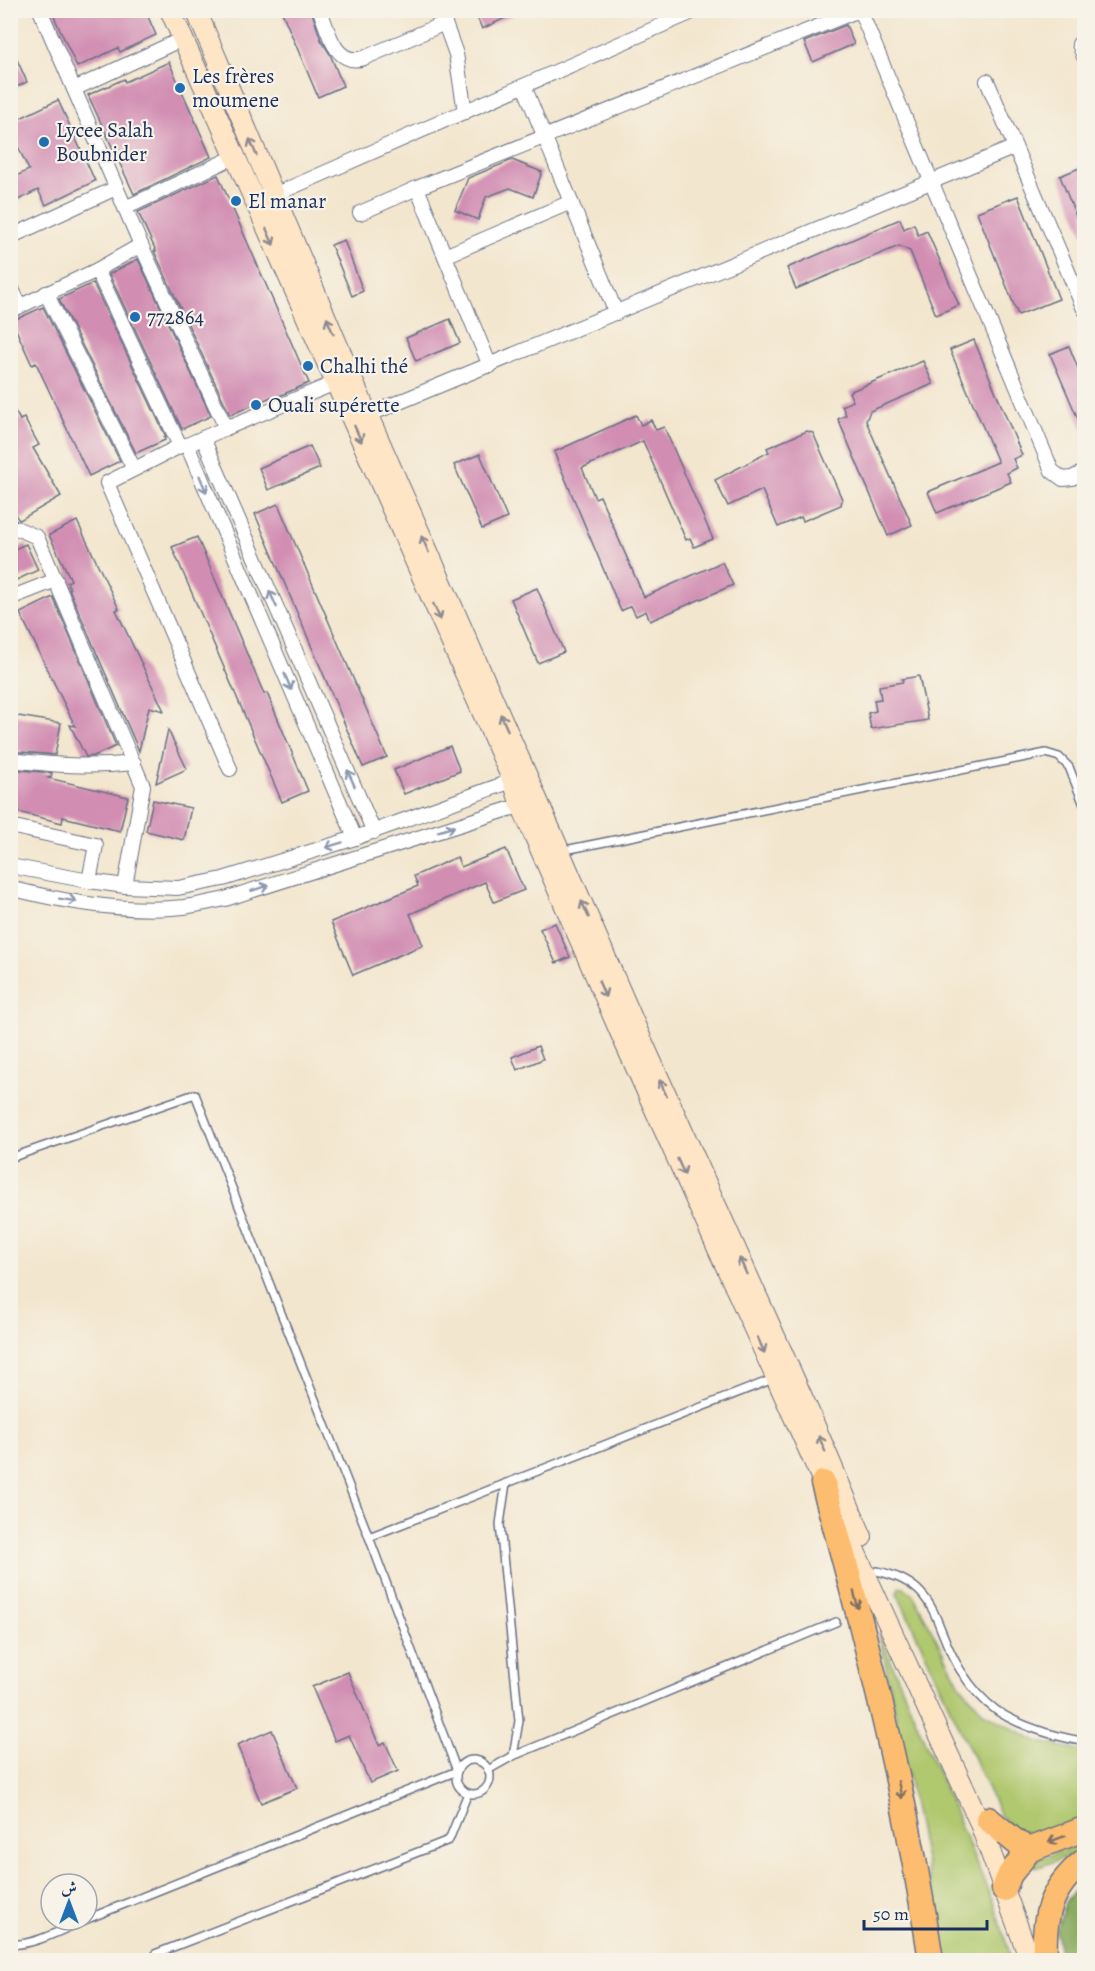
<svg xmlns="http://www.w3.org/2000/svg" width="1095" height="1971" font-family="Alegreya,Amiri,serif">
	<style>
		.green { fill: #b0c86e; stroke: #667c66; stroke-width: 1.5 }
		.forest { fill: #8cac61; stroke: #546e60; stroke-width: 1.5 }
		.building { fill: #d18db2 }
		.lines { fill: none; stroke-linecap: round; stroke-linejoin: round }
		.lane-casing { stroke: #676f85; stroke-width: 10 }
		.street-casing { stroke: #676f85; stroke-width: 16 }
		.secondary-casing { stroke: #676f85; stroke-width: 22 }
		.highway-casing { stroke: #676f85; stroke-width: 27 }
		.lane { stroke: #fff; stroke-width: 7 }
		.street { stroke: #fff; stroke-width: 14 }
		.secondary { stroke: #fee5c5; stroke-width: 20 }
		.highway { stroke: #fcbd6f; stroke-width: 24 }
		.oneway { stroke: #8c8a92 }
		.oneway2 { stroke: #8d97ae }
		.oneway3 { stroke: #806f66 }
		.poi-dot { fill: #1f6fb2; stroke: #f7f3e8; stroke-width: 2 }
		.labels { text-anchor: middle; stroke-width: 4.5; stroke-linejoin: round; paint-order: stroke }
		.poi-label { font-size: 21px; fill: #1b2f5e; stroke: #f7f3e8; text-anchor: start }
	</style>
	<rect width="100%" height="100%" fill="#f7f3e8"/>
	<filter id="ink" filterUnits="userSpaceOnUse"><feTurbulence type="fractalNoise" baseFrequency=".0167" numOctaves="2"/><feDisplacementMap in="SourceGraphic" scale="12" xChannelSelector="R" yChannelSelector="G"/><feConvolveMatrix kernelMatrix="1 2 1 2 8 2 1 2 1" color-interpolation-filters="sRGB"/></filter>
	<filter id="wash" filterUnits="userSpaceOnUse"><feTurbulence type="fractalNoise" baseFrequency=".008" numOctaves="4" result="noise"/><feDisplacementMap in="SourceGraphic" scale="24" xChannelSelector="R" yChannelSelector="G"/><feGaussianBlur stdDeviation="1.35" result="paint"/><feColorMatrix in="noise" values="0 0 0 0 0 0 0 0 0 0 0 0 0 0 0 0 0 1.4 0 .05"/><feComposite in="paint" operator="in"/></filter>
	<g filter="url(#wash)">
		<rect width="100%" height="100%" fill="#f3e6ce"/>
		<g class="green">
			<path d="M900 1587H904L914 1596 960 1685 984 1713 1039 1742 1084 1751V1818C1065 1825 1034 1841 1014 1828 1009 1825 1004 1819 1000 1815L899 1597 897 1593Z"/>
			<polygon points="879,1633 994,1905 1012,1960 942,1960 933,1899"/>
			<polygon points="1084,1843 1084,1850 1036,1868 1034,1861"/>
		</g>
		<polygon class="forest" points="1084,1878 1084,1960 1061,1960 1056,1933 1065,1902"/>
		<g id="blocks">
			<g class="building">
				<polygon points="51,10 145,10 156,35 120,52 118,48 77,67"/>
				<polygon points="281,10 311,10 321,40 330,54 343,86 318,97"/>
				<polygon points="474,10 522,10 482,29"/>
				<polygon points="846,25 854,44 813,62 804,42"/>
				<polygon points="10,44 27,82 10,90"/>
				<polygon points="169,62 211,157 134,194 88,95 124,79 125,82"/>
				<polygon points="58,100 95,181 46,205 38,190 10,204 10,179 29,170 10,130 10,123"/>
				<polygon points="512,160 542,172 533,197 510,188 486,197 478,220 455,210 468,178"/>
				<polygon points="1084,166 1084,237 1060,176"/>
				<polygon points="218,175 309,383 272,399 271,397 230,415 154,251 156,251 138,212"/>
				<polygon points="1018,196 1059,299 1018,315 977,212"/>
				<polygon points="900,219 904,229 914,224 918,235 927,231 959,305 936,315 910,251 899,246 796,289 787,268"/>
				<polygon points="344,240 363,291 352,296 331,245"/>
				<polygon points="138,259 211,416 182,429 109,274"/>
				<polygon points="93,283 166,437 164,437 165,440 136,453 59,299"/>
				<polygon points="43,307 120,461 89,476 36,363 32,365 12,321"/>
				<polygon points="450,319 460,343 416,361 406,338"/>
				<polygon points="974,340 1022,455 1013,459 1017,468 1007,473 1011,482 937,513 928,492 998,462 950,350"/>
				<polygon points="1069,346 1084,383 1084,433 1050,354"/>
				<polygon points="923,361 933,384 870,411 866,421 912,525 888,536 838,419 846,415 842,406 853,401 849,392"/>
				<polygon points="10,403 20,420 24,418 39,445 33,448 61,496 20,520 18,519 10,507"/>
				<polygon points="636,415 641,425 651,420 656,430 664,427 713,539 694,547 690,538 686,540 643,441 582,468 595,498 600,496 644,597 722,562 733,585 650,621 646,611 636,616 631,606 621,611 554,452"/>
				<polygon points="807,431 813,433 842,499 841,505 803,521 801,517 778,527 762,490 728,506 715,480 769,452 767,448"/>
				<polygon points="310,446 320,468 268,490 259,468"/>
				<polygon points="480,454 507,518 482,529 454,465"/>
				<polygon points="278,504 387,757 363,767 255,514"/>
				<polygon points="77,521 119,609 116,610 164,711 149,707 139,751 69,589 70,589 67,582 71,580 49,535"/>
				<polygon points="197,537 264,694 267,693 308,791 282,802 172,547"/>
				<polygon points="26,544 38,570 10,583 10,551"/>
				<polygon points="537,588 564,652 538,663 511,599"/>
				<polygon points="53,597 116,746 94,756 86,757 70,725 75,726 20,613"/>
				<polygon points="919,676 928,720 871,729 868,713 876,711 874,700 881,699 879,686 903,682 902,679"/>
				<polygon points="12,715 61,723 55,755 10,751"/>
				<polygon points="168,730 187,769 156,783"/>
				<polygon points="450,746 460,771 404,794 394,770"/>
				<polygon points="10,769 52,773 51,777 48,778 128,797 120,831 63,817 62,823 10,810"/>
				<polygon points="153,800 191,808 184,840 146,831"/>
				<polygon points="506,849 524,890 494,902 485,882 410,914 423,945 353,975 331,922 418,886 414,876 457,857 461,867"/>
				<polygon points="555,923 570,957 556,963 540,929"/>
				<polygon points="538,1046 543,1059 517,1070 512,1057"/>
				<polygon points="348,1672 379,1745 385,1742 398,1771 370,1783 349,1735 335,1741 312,1687"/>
				<polygon points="272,1730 297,1788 261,1803 237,1745"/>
			</g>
		</g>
	</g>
	<g filter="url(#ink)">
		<use href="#blocks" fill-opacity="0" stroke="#676f85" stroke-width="1.5"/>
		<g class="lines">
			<g class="lane-casing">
				<g id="lane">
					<polyline points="560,851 1046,753 1059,757 1069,767 1084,805"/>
					<polyline points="10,1158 195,1094 369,1537 457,1771 87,1919"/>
					<polyline points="506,1483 500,1524 519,1721 513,1756"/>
					<polyline points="369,1537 773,1379"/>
					<path d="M877 1571C942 1585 931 1625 961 1671 984 1707 1004 1719 1044 1732 1058 1736 1070 1740 1084 1741"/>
					<circle cx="473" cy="1777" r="17"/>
					<polyline points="488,1770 513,1756 836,1622"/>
					<path d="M10 1944C31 1947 66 1928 85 1920"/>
					<polyline points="155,1954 449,1840 468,1793"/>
				</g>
			</g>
			<g class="street-casing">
				<g id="street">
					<polyline points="40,10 141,245"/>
					<path d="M320 10C328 31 335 67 364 58L445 23"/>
					<polyline points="440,10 456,54 465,112"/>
					<polyline points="860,10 1052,471 1063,479 1072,478 1084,472"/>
					<polyline points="1079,44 1084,57"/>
					<polyline points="987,81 1084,309"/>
					<polyline points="524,86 616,313"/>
					<polyline points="74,89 182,39"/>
					<polyline points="417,188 490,366"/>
					<polyline points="274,195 697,10"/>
					<polyline points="125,208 234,157"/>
					<polyline points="360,213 417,188 859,10"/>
					<polyline points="10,237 116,188"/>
					<polyline points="445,256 571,202"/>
					<polyline points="97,270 180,446"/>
					<polyline points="10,285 20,306"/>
					<polyline points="46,293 134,469"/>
					<polyline points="10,311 97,270 141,245 226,428 335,383"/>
					<polyline points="368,415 1015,147"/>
					<polyline points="226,428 203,438 374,832"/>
					<polyline points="203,438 187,445 355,838"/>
					<polyline points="187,445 180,446 107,483 230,769"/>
					<polyline points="10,530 16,528 37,537 143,786 125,886"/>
					<polyline points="10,598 56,580"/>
					<path d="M10 760C55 765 89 768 134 763"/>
					<polyline points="10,826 96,845 89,881"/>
					<polyline points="10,866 89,881 125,886 178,888 223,879 355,838 520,778"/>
					<path d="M10 888C64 902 128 913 184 907 197 905 211 902 225 899L528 803"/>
				</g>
			</g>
			<g class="secondary-casing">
				<g id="secondary">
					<polyline points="170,10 513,781 521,805 624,1041 830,1497"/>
					<polyline points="196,10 351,377 527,776 638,1032 809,1412 862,1537"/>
					<polyline points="842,1523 979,1821 1030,1960"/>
				</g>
			</g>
			<g class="highway-casing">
				<g id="highway">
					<path d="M823 1483C867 1640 907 1799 931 1960"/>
					<polyline points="988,1819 1016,1842 1029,1850"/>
					<polyline points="1004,1889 1010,1874 1029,1850 1084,1829"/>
					<path d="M1045 1960C1043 1917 1049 1889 1084 1861"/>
				</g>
			</g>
			<use href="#lane" class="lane"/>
			<use href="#street" class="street"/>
			<use href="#secondary" class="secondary"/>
			<use href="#highway" class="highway"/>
		</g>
		<defs><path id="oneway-shaft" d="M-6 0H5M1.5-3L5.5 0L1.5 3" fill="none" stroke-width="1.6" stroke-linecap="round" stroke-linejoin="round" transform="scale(1.5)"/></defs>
		<g class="oneway">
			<use href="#oneway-shaft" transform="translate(253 147) rotate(-113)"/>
			<use href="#oneway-shaft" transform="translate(270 237) rotate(66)"/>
			<use href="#oneway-shaft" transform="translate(330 326) rotate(-113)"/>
			<use href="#oneway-shaft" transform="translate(358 434) rotate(66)"/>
			<use href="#oneway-shaft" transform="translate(425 544) rotate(-114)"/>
			<use href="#oneway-shaft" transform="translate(437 612) rotate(66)"/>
			<use href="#oneway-shaft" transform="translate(504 722) rotate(-114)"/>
			<use href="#oneway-shaft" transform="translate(585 909) rotate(-114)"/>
			<use href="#oneway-shaft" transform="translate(602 989) rotate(67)"/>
			<use href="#oneway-shaft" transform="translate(663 1088) rotate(-114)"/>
			<use href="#oneway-shaft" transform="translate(681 1167) rotate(66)"/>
			<use href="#oneway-shaft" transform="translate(743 1266) rotate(-114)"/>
			<use href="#oneway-shaft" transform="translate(761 1345) rotate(66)"/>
			<use href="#oneway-shaft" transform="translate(822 1444) rotate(-113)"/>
		</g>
		<g class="oneway2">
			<use href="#oneway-shaft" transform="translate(203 484) rotate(67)"/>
			<use href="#oneway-shaft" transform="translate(273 599) rotate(-114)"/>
			<use href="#oneway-shaft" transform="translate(288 682) rotate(67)"/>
			<use href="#oneway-shaft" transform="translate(351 778) rotate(-114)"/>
			<use href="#oneway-shaft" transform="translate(446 829) rotate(-17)"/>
			<use href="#oneway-shaft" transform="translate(334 845) rotate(163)"/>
			<use href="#oneway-shaft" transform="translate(260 888) rotate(-18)"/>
			<use href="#oneway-shaft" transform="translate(68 900) rotate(9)"/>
		</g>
		<g class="oneway3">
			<use href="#oneway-shaft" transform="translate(856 1600) rotate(75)"/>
			<use href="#oneway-shaft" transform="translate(900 1790) rotate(77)"/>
			<use href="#oneway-shaft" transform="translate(1057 1839) rotate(159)"/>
		</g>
	</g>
	<g class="poi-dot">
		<circle cx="180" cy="88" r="6"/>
		<circle cx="44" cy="142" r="6"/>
		<circle cx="236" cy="201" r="6"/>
		<circle cx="135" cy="317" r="6"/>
		<circle cx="308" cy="366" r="6"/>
		<circle cx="256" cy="405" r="6"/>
	</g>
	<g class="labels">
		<g class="poi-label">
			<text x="192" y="83">Les frères<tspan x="192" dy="24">moumene</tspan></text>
			<text x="56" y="137">Lycee Salah<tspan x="56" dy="24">Boubnider</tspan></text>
			<text x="248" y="208">El manar</text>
			<text x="147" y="324">772864</text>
			<text x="320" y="373">Chalhi thé</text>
			<text x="268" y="412">Ouali supérette</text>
		</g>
	</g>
	<rect width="1095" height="1971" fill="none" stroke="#f7f3e8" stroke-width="36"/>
	<g transform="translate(69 1902)"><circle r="28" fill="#f7f3e8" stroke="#9fa5b1" stroke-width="1.5"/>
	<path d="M0-4.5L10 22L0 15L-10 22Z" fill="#1f6fb2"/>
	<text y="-9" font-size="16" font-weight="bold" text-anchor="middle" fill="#1b2f5e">ش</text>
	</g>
	<path d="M864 1920v9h123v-9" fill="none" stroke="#1b2f5e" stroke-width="3"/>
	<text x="873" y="1920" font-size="18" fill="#1b2f5e" stroke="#f7f3e8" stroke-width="4.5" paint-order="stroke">50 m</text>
</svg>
